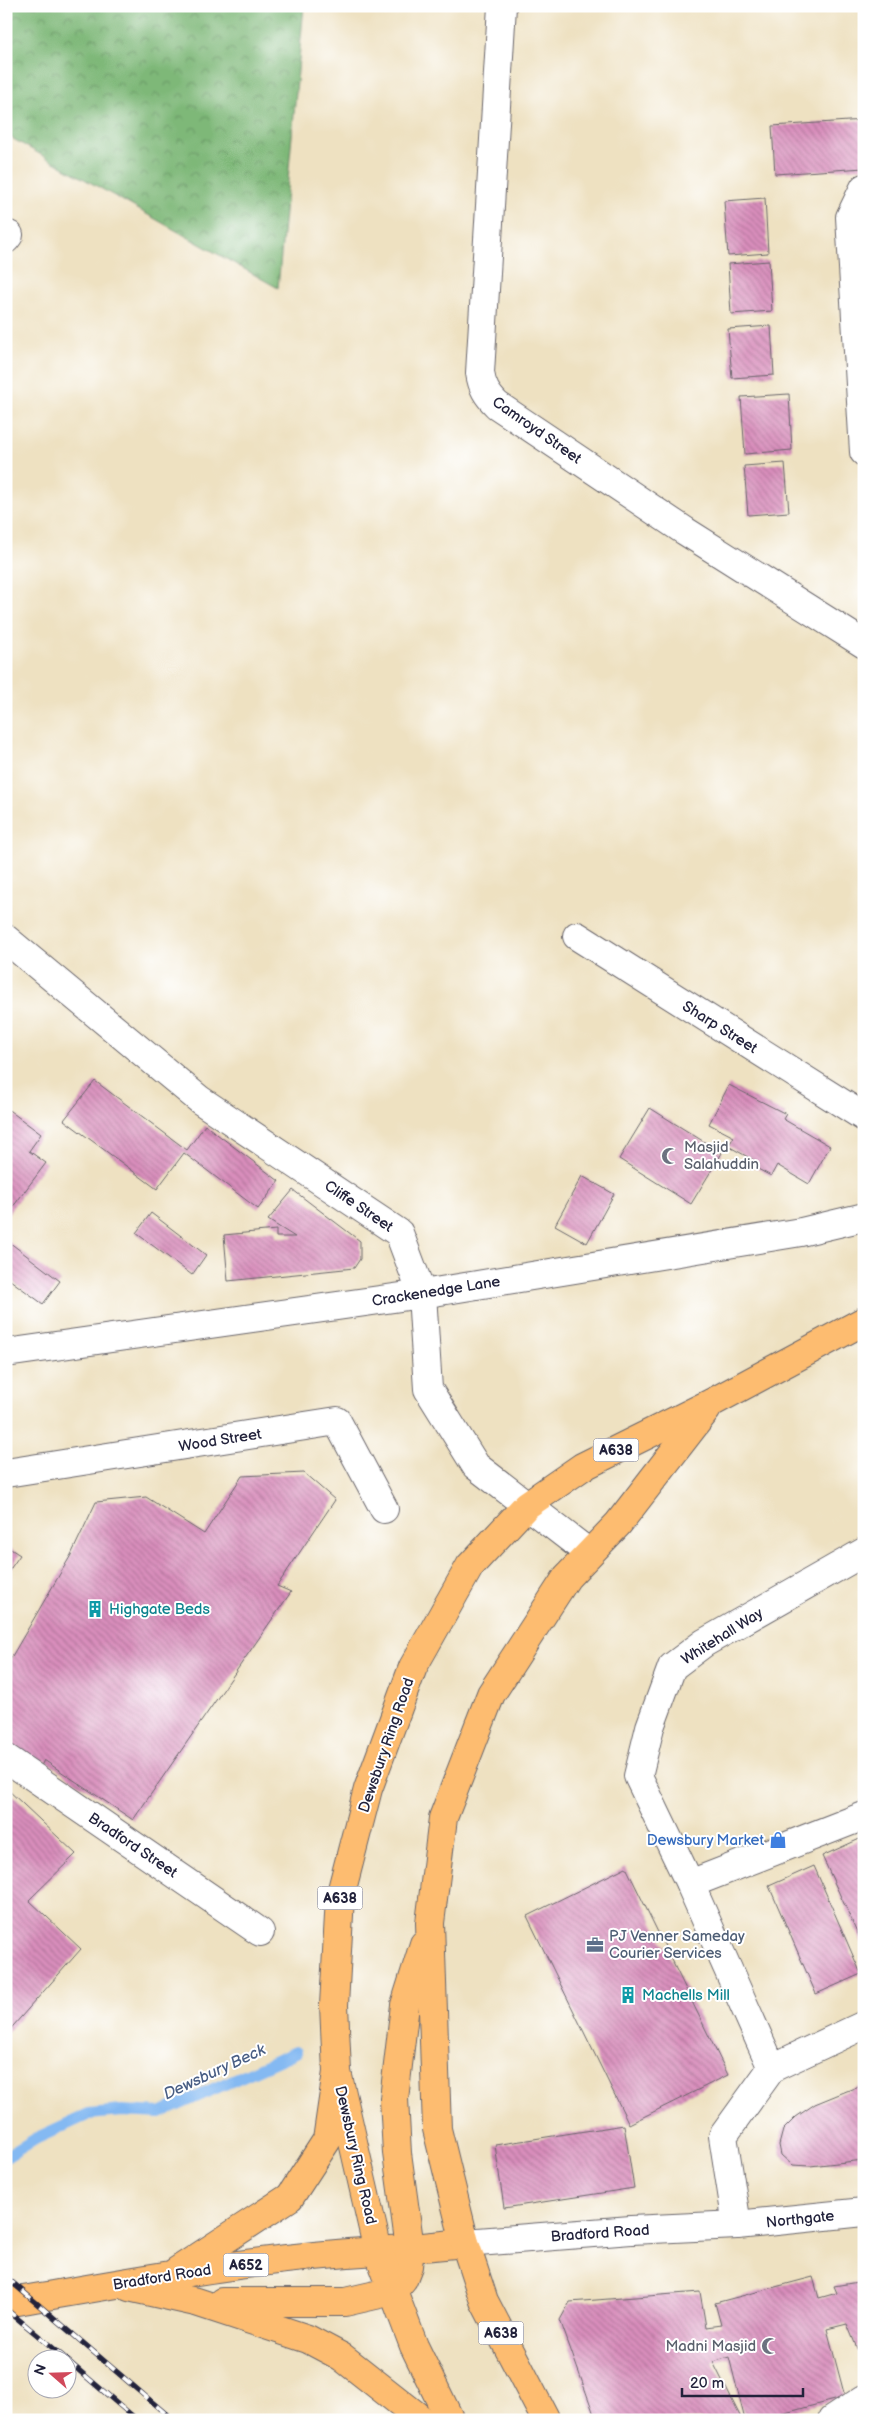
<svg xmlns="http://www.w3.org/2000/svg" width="870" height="2426" font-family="'Balsamiq Sans',sans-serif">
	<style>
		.forest { fill: url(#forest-crowns); stroke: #506d5a }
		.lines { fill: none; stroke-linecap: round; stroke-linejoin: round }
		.stream { stroke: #84b9f2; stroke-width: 12 }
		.building { fill: url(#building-back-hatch) }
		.minor-casing { stroke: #69656a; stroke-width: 30 }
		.major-casing { stroke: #69656a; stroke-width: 30 }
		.highway-casing { stroke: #69656a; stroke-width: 30 }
		.minor { stroke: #fff; stroke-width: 28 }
		.major { stroke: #fdbc6f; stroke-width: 28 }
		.highway { stroke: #fdbc6f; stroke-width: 28 }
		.rail-casing { stroke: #22223b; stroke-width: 5.5 }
		.rail { stroke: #fff; stroke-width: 4; stroke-dasharray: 11; stroke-linecap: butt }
		.labels { text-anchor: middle; stroke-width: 4; stroke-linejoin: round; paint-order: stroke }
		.shield { fill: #fff; stroke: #646476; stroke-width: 1 }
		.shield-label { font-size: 14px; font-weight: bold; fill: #22223b }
		.street-label { font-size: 15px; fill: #22223b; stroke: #fff }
		.worship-label { font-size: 15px; fill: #5b616d; stroke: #fff; text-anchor: start }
		.culture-label { font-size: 15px; fill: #0d838f; stroke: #fff; text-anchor: start }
		.shop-label { font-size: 15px; fill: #366cbe; stroke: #fff; text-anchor: end }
		.service-label { font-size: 15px; fill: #4e5e75; stroke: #fff; text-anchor: start }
		.water-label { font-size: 16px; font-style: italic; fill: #495e84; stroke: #fff }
	</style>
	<defs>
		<pattern id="forest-crowns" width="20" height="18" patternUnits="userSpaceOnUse" patternTransform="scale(1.25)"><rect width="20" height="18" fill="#7eb878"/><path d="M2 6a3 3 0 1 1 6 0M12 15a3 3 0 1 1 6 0" fill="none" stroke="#679564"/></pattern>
		<pattern id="building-back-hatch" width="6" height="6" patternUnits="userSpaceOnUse" patternTransform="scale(1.25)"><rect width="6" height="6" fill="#d98ebc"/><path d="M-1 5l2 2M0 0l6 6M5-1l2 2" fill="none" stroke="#b0749a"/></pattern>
	</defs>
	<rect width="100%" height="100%" fill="#fff"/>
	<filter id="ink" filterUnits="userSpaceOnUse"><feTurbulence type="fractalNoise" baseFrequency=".02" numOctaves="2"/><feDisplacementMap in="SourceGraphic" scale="10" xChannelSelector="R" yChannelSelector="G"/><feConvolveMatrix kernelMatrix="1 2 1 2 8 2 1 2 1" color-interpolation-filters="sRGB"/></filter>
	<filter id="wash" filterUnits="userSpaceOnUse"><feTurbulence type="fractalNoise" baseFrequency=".0096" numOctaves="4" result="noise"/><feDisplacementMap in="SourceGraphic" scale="20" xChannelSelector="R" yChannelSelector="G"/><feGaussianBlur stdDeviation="1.12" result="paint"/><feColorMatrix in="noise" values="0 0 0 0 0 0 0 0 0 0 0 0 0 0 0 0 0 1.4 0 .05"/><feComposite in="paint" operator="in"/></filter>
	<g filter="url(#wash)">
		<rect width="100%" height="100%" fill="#eee1c1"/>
		<polygon class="forest" points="6,6 304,6 278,288 6,135"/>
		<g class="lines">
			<polyline class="stream" points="6,2157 37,2138 89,2114 122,2111 160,2113 296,2052"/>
		</g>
		<g id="blocks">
			<g class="building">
				<polygon points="864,120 864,168 775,174 772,126"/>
				<polygon points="765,198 768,253 728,256 724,201"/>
				<polygon points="769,261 772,311 731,314 728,264"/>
				<polygon points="771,326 774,375 732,378 728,329"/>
				<polygon points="789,394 792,450 745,454 741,397"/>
				<polygon points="785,463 789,512 748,515 744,466"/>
				<polygon points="95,1081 187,1150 205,1125 279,1181 258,1209 184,1153 157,1189 64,1120"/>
				<polygon points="729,1085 786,1114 783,1119 830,1146 809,1184 777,1165 771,1176 754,1167 757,1162 728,1146 734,1137 709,1124"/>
				<polygon points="6,1108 41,1134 29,1151 46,1163 6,1216"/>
				<polygon points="650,1108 722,1153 691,1204 619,1159"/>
				<polygon points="582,1176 614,1194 587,1243 555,1225"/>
				<polygon points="293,1190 360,1241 360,1259 354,1268 228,1281 224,1235 276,1230 276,1237 295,1237 268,1220"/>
				<polygon points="151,1213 206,1255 192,1275 136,1233"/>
				<polygon points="9,1242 60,1281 43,1304 6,1277 6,1246"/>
				<polygon points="304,1473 335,1500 277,1586 291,1592 133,1820 44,1760 39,1770 6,1746 6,1662 8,1663 71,1555 96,1502 146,1497 204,1534 242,1476"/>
				<polygon points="6,1546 20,1555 6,1575"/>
				<polygon points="6,1788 76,1854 29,1900 81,1949 6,2034"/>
				<polygon points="864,1837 864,1947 822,1856"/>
				<polygon points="814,1866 861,1974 816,1994 769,1886"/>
				<polygon points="626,1867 728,2075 629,2124 527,1916"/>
				<polygon points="864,2084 864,2160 810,2166 792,2165 781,2155 779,2145 783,2130 796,2117 815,2104"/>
				<polygon points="624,2125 634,2188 504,2208 495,2145"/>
				<polygon points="813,2277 819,2298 837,2293 834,2286 864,2281 864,2357 861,2358 847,2324 827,2329 845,2397 759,2420 745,2420 729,2357 713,2362 742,2420 596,2420 560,2320 570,2302 700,2292 706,2327 721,2325 715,2303"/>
			</g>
		</g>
	</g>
	<g filter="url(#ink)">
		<use href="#blocks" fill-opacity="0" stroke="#69656a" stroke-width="1"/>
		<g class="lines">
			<g class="minor-casing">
				<g id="minor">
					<path d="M502 6 480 373C482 387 487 395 497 405L685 531 864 644"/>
					<polyline points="864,188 850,217 864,452"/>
					<polyline points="6,239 9,235"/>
					<polyline points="577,936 864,1117"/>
					<polyline points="6,939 200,1100 399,1233 422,1294 428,1389 476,1466 589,1553"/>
					<polyline points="6,1353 422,1294 801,1232 864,1217"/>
					<polyline points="6,1473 337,1421 384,1509"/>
					<polyline points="6,1758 260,1932"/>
					<polyline points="690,1884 864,1816"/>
					<polyline points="772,2068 690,1884 638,1776 650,1727 672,1667 704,1643 864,1552"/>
					<polyline points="737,2225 723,2136 772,2068 864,2025"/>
					<polyline points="465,2243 631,2230 737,2225 864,2212"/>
					<polyline points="832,2420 864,2399"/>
				</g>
			</g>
			<g class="major-casing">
				<g id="major">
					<polyline points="177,2271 290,2197 327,2140 337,2072"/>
					<polyline points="129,2287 196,2302 308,2339 342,2357 422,2420"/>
					<polyline points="222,2302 345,2302 393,2291"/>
					<path d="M6 2303C129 2282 253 2258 378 2251"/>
				</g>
			</g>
			<g class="highway-casing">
				<g id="highway">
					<polyline points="391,2250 465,2243"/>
					<polyline points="393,2291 403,2279 408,2266 410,2248 397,2153 394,2099 405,2005 424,1944"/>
					<polyline points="450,2420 414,2346 378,2251 337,2072 334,2005 340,1897 368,1789 413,1667 470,1566 527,1505 582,1467 711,1403 864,1321"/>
					<polyline points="546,2420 484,2301 465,2243 437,2129 430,1923 443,1818 491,1694 567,1577 618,1524 707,1409"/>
				</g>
			</g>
			<use href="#minor" class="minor"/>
			<use href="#major" class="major"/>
			<use href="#highway" class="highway"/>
			<g class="rail-casing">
				<g id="rail">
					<polyline points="6,2277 173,2420"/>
					<polyline points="6,2309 65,2358"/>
					<polyline points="68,2361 137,2420"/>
				</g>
			</g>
			<use href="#rail" class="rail"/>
		</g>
	</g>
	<defs>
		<g id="mosque-bare" transform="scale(1.35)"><path d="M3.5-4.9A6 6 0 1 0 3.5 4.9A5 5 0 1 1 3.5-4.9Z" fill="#6b7280" stroke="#fff" stroke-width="2.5" paint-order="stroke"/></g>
		<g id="building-bare" transform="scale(1.35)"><path d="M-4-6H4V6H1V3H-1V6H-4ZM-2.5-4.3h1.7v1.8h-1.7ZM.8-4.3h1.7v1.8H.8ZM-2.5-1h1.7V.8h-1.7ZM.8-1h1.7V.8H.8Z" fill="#0f9aa8" stroke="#fff" stroke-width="2.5" paint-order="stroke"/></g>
		<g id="shop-bare" transform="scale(1.35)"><path d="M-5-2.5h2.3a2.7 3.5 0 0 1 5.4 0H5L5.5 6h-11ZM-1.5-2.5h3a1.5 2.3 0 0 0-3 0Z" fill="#3f7fe0" stroke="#fff" stroke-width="2.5" paint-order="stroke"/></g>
		<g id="office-bare" transform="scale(1.35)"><path d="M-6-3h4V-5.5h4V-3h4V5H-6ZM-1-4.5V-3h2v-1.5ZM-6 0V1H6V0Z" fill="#5c6f8a" stroke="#fff" stroke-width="2.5" paint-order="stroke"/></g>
	</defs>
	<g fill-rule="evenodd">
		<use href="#mosque-bare" x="670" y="1156"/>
		<use href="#building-bare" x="95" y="1609"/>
		<use href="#shop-bare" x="778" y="1840"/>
		<use href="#office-bare" x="595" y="1945"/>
		<use href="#building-bare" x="628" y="1995"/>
		<use href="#mosque-bare" x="770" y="2346"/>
	</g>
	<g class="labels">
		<g class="shield">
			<rect x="593.5" y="1438.5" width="45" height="23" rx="4"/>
			<rect x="317.5" y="1886.5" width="45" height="23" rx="4"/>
			<rect x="223.5" y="2253.5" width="45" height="23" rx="4"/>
			<rect x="478.5" y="2321.5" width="45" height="23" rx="4"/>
		</g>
		<g class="shield-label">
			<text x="616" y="1455">A638</text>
			<text x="340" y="1903">A638</text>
			<text x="246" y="2270">A652</text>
			<text x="501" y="2338">A638</text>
		</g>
		<g class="street-label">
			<text transform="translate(537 430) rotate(35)" y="5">Camroyd Street</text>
			<text transform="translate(720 1027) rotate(32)" y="5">Sharp Street</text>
			<text transform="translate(359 1206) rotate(34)" y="5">Cliffe Street</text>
			<text transform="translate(436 1291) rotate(-9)" y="5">Crackenedge Lane</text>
			<text transform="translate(220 1440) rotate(-9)" y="5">Wood Street</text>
			<text transform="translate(722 1636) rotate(-32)" y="5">Whitehall Way</text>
			<text transform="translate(386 1745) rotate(-71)" y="5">Dewsbury Ring Road</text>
			<text transform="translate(133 1845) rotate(34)" y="5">Bradford Street</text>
			<text transform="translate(356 2155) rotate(77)" y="5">Dewsbury Ring Road</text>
			<text transform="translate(800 2219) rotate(-6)" y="5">Northgate</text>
			<text transform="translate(600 2233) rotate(-4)" y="5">Bradford Road</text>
			<text transform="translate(162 2277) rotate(-9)" y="5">Bradford Road</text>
		</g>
		<g class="worship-label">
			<text x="684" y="1152">Masjid<tspan x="684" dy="17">Salahuddin</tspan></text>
			<text x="756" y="2351" text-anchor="end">Madni Masjid</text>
		</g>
		<g class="culture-label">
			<text x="109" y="1614">Highgate Beds</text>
			<text x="642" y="2000">Machells Mill</text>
		</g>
		<g class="shop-label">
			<text x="764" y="1845">Dewsbury Market</text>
		</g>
		<g class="service-label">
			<text x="609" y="1941">PJ Venner Sameday<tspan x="609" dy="17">Courier Services</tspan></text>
		</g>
		<g class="water-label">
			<text transform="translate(214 2071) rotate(-25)" y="6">Dewsbury Beck</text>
		</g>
	</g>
	<rect width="870" height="2426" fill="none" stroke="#fff" stroke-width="25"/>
	<g transform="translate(52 2374) rotate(290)"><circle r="24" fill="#ffffff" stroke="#a7a7b1"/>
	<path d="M0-4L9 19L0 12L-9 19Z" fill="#d1495b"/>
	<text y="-8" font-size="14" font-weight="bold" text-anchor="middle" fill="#22223b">N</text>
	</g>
	<path d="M682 2388v8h121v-8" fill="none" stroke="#22223b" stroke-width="2.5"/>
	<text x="690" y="2388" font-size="15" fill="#22223b" stroke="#ffffff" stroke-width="4" paint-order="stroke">20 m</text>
</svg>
